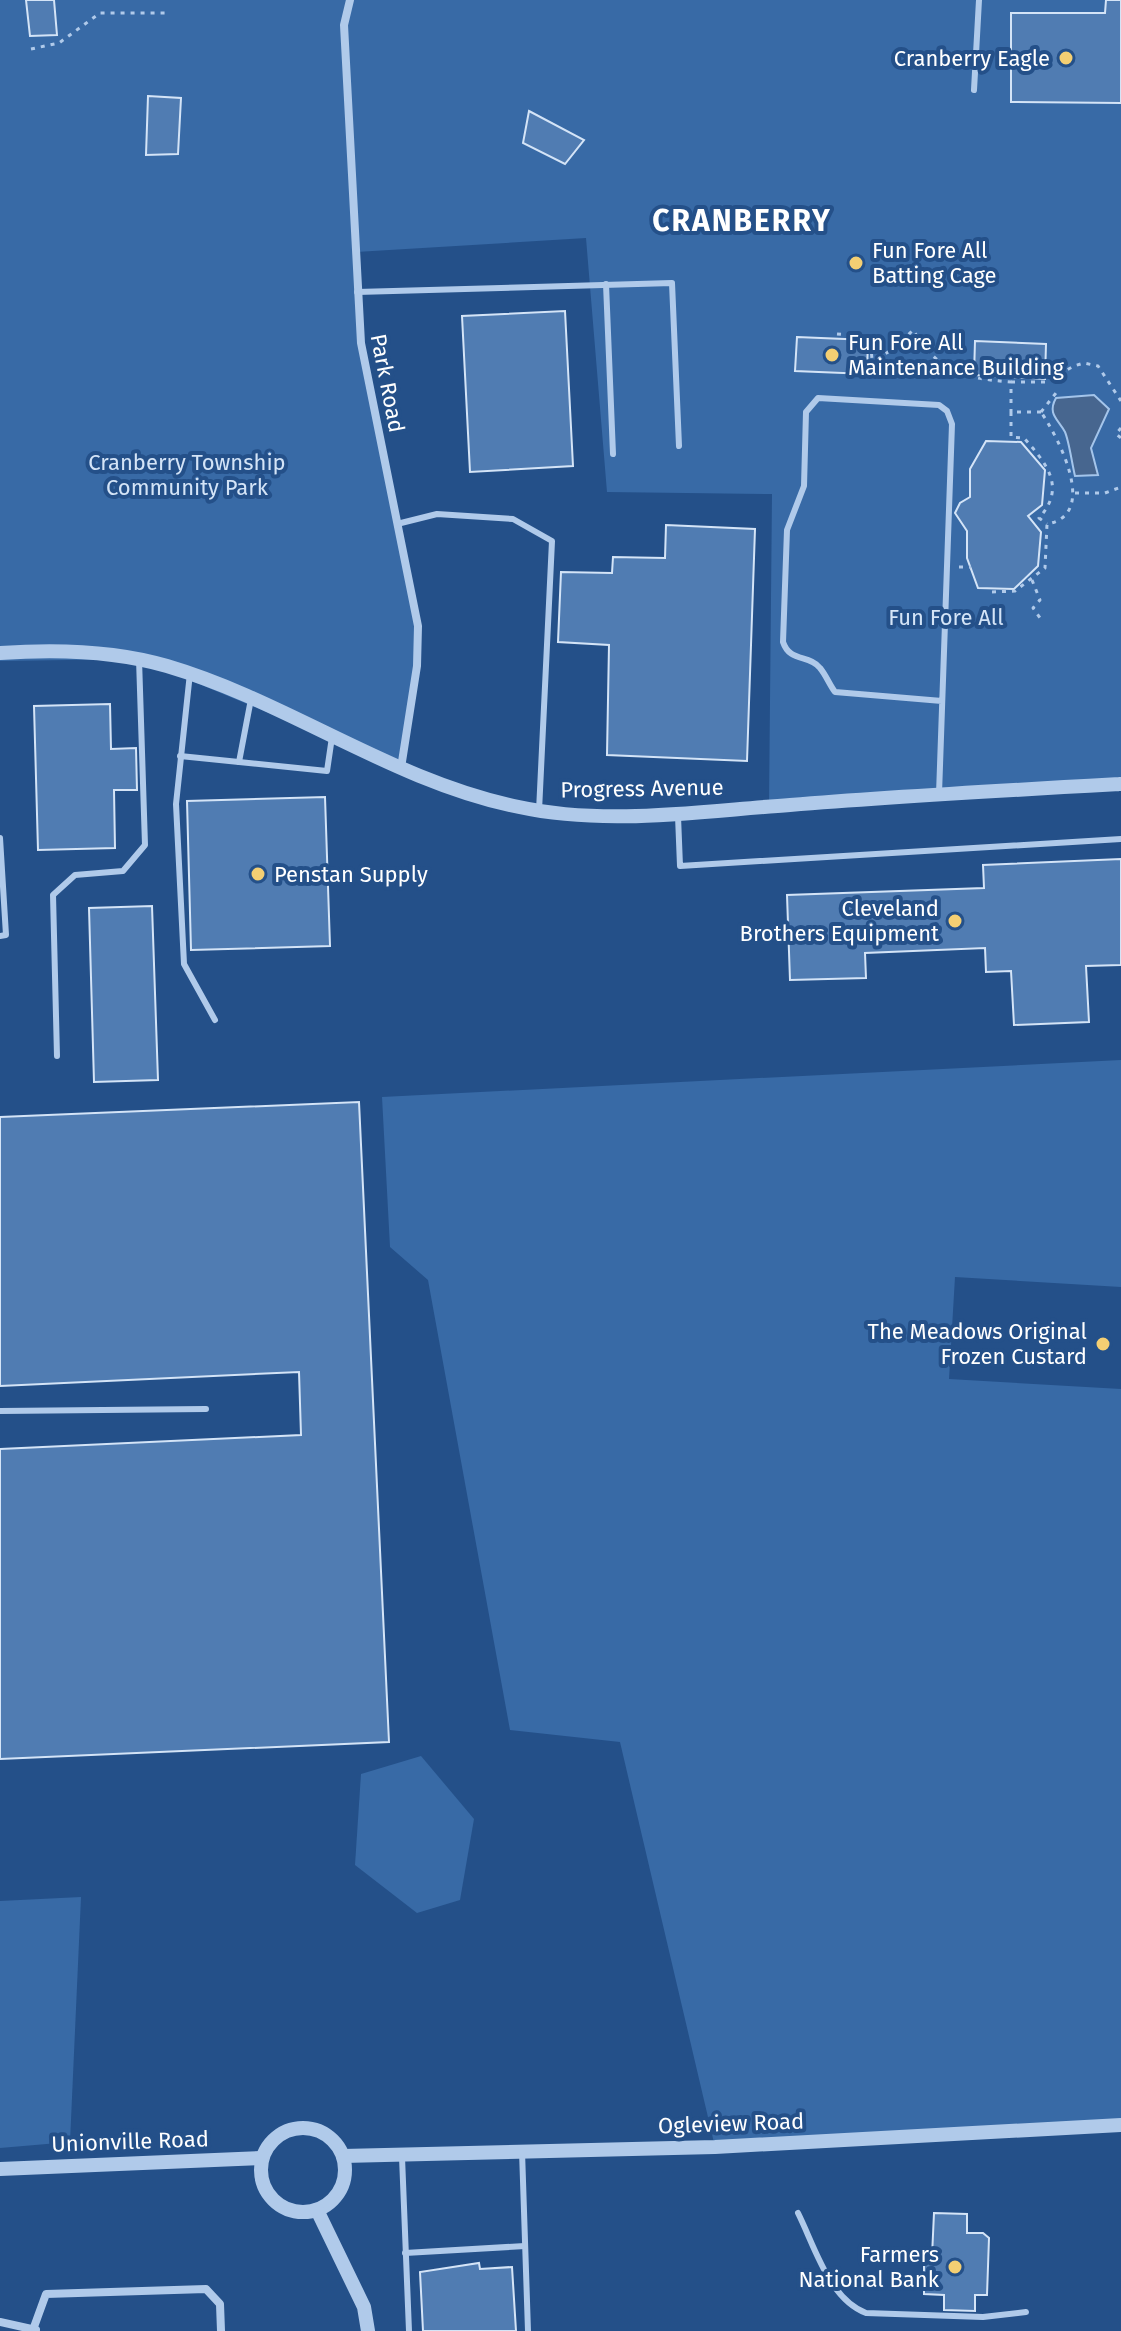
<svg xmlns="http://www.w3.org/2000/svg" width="1121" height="2331" font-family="'Fira Sans',sans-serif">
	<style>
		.green { fill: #386aa6 }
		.water { fill: #47668f; stroke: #a4c5eb; stroke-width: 2 }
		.building { fill: #507cb2; stroke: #d4e4f7; stroke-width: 2 }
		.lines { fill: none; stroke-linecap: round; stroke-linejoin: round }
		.path { stroke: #b0caea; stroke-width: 3; stroke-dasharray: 4 6; stroke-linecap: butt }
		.service { stroke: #b0caea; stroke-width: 6 }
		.minor { stroke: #b0caea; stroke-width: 8 }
		.tertiary { stroke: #b0caea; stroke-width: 14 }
		.poi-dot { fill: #f4cf73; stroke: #245089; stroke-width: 3 }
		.labels { text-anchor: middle; stroke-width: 8; stroke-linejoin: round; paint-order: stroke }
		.poi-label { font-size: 22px; fill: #fff; stroke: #245089; text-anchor: end }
		.street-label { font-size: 22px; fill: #fff; stroke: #245089 }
		.park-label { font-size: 22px; fill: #d4e4f7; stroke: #245089 }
		.district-label { font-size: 30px; font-weight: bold; letter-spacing: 2px; fill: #fff; stroke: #245089 }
	</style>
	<rect width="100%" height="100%" fill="#245089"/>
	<g class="green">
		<polygon points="0,0 1121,0 1121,784 769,806 772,494 607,492 586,238 356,252 367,376 419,646 401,768 139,659 0,661"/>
		<polygon points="1121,1060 1121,1287 955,1277 949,1379 1121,1389 1121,2125 715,2147 620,1742 510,1730 428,1280 390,1247 382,1097"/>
		<polygon points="421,1756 474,1819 460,1900 417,1913 355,1865 361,1774"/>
		<polygon points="81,1897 70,2142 0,2148 0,1901"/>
	</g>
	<path class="water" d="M1094 395 1109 409 1091 448 1098 475 1075 476C1072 464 1069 441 1065 432 1058 419 1047 414 1056 398Z"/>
	<g class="building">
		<polygon points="26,0 54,0 57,35 30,36"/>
		<polygon points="1106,0 1121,0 1121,103 1011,102 1011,13 1105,13"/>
		<polygon points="148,96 181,98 178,154 146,155"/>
		<polygon points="529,111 584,140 565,164 523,143"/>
		<polygon points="565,311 573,466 470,472 462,316"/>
		<polygon points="797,337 868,340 867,374 795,371"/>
		<polygon points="975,341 1046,344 1045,379 974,375"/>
		<polygon points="986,441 1021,442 1045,470 1042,505 1028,516 1041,532 1038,566 1014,589 978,588 967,558 967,531 955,513 960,503 970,497 970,469"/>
		<polygon points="666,525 755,529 747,761 607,755 609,645 558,642 561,572 612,573 613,557 665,558"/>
		<polygon points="110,704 111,749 136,748 137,790 114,790 115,848 38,850 34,706"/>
		<polygon points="325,797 330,946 191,950 187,801"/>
		<polygon points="1121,859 1121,965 1086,966 1089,1022 1014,1025 1011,971 986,972 985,948 865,953 866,978 790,980 787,895 984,888 983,865"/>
		<polygon points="152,906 158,1080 94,1082 89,908"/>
		<polygon points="359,1102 389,1742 0,1759 0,1449 301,1435 299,1372 0,1386 0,1117"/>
		<polygon points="934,2213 967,2214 967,2233 983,2233 989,2238 987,2295 975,2295 975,2311 944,2310 944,2295 924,2294 924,2255 932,2256"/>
		<polygon points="479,2263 480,2269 512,2267 516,2331 423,2331 420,2272"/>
	</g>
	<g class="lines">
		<g class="path">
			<polyline points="31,49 59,43 100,13 169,13"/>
			<path d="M837 334 870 337 872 359C889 355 901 342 913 330 940 373 962 378 1011 382V412"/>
			<polyline points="1011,382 1045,382 1074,366 1084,363 1098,366 1121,401"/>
			<path d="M1041 412H1011V437L1024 438C1046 463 1067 487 1039 518L1047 524"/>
			<polyline points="1041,412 1056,393"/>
			<polyline points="1121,428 1116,434 1121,438"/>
			<polyline points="1075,493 1105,493 1121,487"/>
			<polyline points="959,567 971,567"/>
			<polyline points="1032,580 1040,600 1033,608 1040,618"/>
			<path d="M992 592 1015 591 1045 568 1047 524C1099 515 1059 439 1041 412"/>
		</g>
		<g class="service">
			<polyline points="974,90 979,0"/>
			<polyline points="606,284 613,454"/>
			<polyline points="357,292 672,283 679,446"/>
			<polyline points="397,524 437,514 513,519 552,541 539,811"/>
			<polyline points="190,673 176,804 184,964 215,1020"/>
			<polyline points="180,756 239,762 251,699"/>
			<polyline points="239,762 327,771 332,737"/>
			<path d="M939 794 952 424 947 411 939 405 818 398 806 412 804 486 787 530 783 642C790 663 809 654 820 668 826 675 829 684 835 692L942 701"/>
			<polyline points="678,816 680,866 1121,839"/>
			<polyline points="0,838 6,935 0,936"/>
			<polyline points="57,1056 53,895 75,875 123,871 145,845 139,659"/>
			<polyline points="0,1411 206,1409"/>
			<polyline points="522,2151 528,2331"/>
			<polyline points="402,2157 409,2331"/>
			<path d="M798 2213C815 2247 829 2299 866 2313L983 2317 1026 2312"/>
			<polyline points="405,2253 525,2246"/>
		</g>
		<g class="minor">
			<polyline points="350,0 344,25 361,343 418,626 417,666 401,768"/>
			<polyline points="0,2322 36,2330"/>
			<polyline points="34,2327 46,2294 206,2289 220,2304 221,2331"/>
		</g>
		<g class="tertiary">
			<path d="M0 653C56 649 113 650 167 666 289 702 394 782 519 807 607 826 701 811 790 805 900 796 1011 790 1121 784"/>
			<circle cx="303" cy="2170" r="42"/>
			<polyline points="343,2156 715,2147 1121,2125"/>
			<polyline points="0,2169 262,2158"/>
			<polyline points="317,2210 364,2307 368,2331"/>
		</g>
	</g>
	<g class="poi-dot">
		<circle cx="1066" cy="58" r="8"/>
		<circle cx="856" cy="263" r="8"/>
		<circle cx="832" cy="355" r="8"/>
		<circle cx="258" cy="874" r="8"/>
		<circle cx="955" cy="921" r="8"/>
		<circle cx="1103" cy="1344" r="8"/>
		<circle cx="955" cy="2267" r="8"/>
	</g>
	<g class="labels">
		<g class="poi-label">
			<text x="1050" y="66">Cranberry Eagle</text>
			<text x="872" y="258" text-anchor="start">Fun Fore All<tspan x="872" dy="25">Batting Cage</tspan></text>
			<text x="848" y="350" text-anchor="start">Fun Fore All<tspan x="848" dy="25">Maintenance Building</tspan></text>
			<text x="274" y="882" text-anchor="start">Penstan Supply</text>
			<text x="939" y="916">Cleveland<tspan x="939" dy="25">Brothers Equipment</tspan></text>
			<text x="1087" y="1339">The Meadows Original<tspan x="1087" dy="25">Frozen Custard</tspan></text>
			<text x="939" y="2262">Farmers<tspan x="939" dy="25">National Bank</tspan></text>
		</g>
		<g class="street-label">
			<text transform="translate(388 383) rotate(79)" y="8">Park Road</text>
			<text transform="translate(642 788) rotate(-1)" y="8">Progress Avenue</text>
			<text transform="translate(731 2123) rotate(-2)" y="8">Ogleview Road</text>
			<text transform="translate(130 2141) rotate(-2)" y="8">Unionville Road</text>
		</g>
		<g class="park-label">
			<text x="187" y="470">Cranberry Township<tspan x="187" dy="25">Community Park</tspan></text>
			<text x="946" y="625">Fun Fore All</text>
		</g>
		<g class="district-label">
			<text x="742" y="231">CRANBERRY</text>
		</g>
	</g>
</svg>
